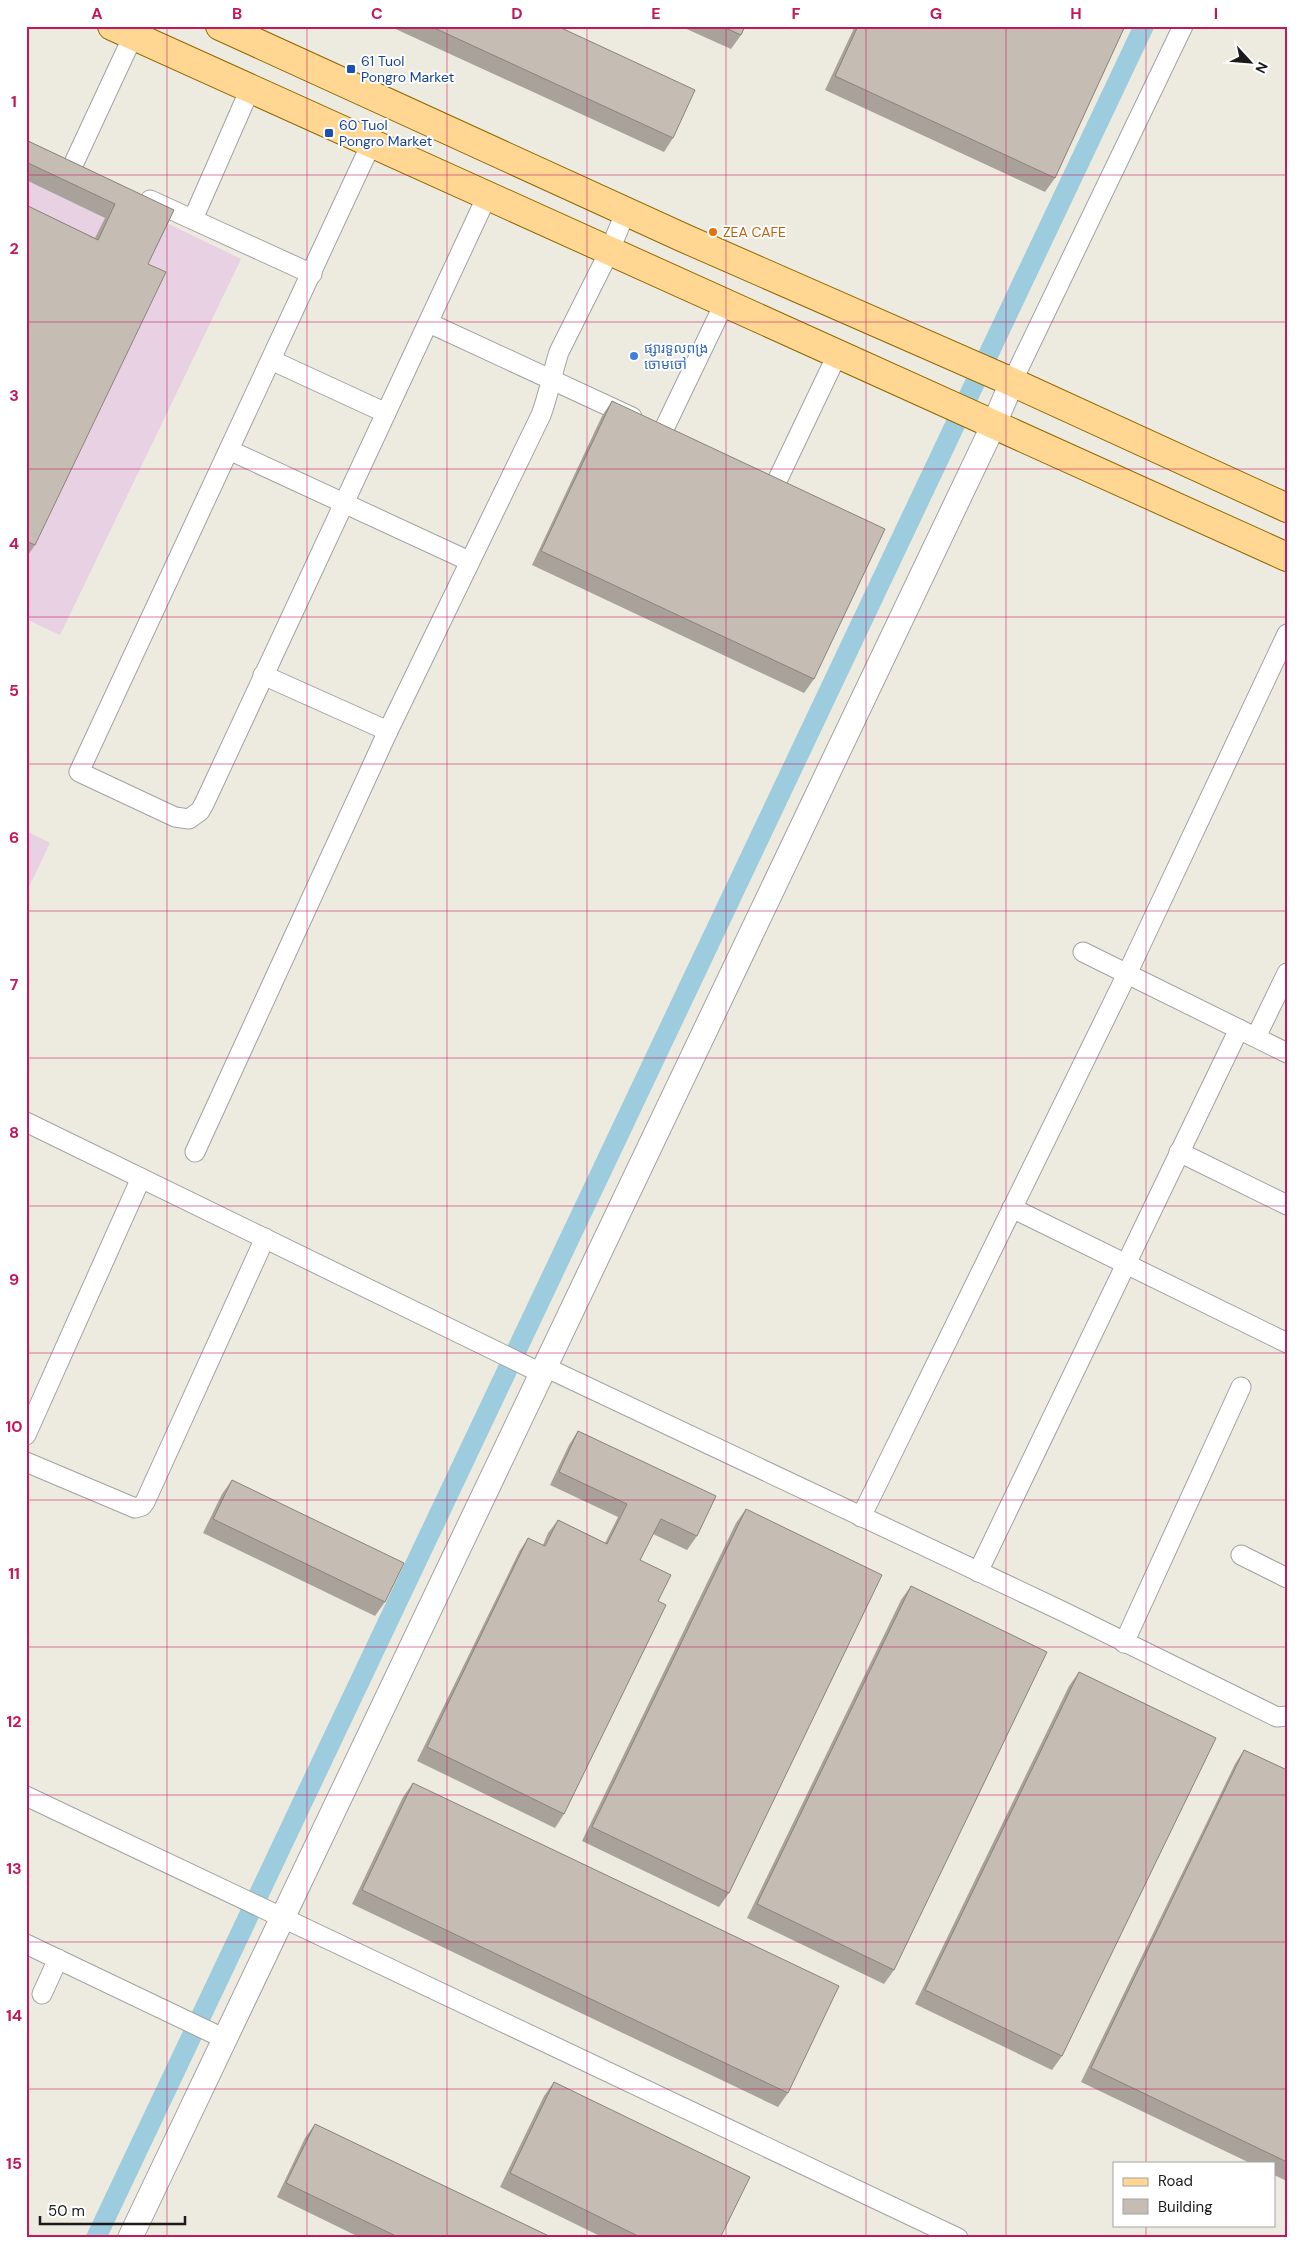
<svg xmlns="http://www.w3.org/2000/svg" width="1313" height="2264" font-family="'DM Sans','Noto Sans Khmer',sans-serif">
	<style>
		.industrial { fill: #e7d1e2 }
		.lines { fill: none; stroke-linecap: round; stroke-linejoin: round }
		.canal { stroke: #9cccde; stroke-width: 20 }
		.minor-casing { stroke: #a2a2a2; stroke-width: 21 }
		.tertiary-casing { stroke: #a2a2a2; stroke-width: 26 }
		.primary-casing { stroke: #926a00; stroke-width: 30 }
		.minor { stroke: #fff; stroke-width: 19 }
		.tertiary { stroke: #fff; stroke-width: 24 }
		.primary { stroke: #ffd793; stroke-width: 28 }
		.wall { fill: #a9a29a }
		.building { fill: #c5bcb3; stroke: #8a847d }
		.grid { fill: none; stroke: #c2185b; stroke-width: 1; stroke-opacity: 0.55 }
		.transit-dot { fill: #1a4fb4; stroke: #fff; stroke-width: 2 }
		.food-dot { fill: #e8710a; stroke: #fff; stroke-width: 2 }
		.shop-dot { fill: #3f7fe0; stroke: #fff; stroke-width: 2 }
		.labels { text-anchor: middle; stroke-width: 4; stroke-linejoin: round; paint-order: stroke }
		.transit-label { font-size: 14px; fill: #164399; stroke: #fff; text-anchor: start }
		.food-label { font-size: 14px; fill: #c56008; stroke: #fff; text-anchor: start }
		.shop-label { font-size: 14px; fill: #366cbe; stroke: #fff; text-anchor: start }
		.neatline { fill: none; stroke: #c2185b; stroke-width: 2 }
		.grid-label { font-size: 16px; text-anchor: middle; font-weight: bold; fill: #c2185b }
	</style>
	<rect width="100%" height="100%" fill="#edeadf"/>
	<g class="industrial">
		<polygon points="26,155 241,259 60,635 26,619"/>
		<polygon points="26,831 50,843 26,893"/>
	</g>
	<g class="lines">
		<polyline class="canal" points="96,2238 1144,26"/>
		<g class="minor-casing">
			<g id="minor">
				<polyline points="371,144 79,772 175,817 189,819 200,811 204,804 487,196"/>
				<polyline points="73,165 133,36"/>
				<polyline points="150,200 312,274"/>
				<polyline points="193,219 250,89"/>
				<polyline points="429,323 632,417"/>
				<polyline points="271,360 386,413"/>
				<polyline points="1012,382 1183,26"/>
				<polyline points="663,431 724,304"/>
				<polyline points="229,450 469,561"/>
				<polyline points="776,483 837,355"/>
				<polyline points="263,675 388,731"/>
				<polyline points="1083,952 1287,1053"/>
				<polyline points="1256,1037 1287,973"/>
				<polyline points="26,1122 543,1374"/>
				<path d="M195 1152 388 731 541 415C549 394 552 373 559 352L609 252 626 211"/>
				<polyline points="1179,1152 1287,1205"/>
				<polyline points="1012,1208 1287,1343"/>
				<polyline points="545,1367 1062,1611 1277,1717 1287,1716"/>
				<polyline points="26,1435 141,1178"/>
				<polyline points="26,1462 135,1508 142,1506 145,1502 265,1238"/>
				<polyline points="861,1517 1127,974 1287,634"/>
				<polyline points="1241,1555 1287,1578"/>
				<polyline points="978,1572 1239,1029"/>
				<polyline points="1124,1643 1241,1387"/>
				<polyline points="26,1796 958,2238"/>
				<polyline points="26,1944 225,2039"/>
				<polyline points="42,1994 58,1959"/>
			</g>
		</g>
		<g class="tertiary-casing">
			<polyline id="tertiary" points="130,2238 994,424 1012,382"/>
		</g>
		<g class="primary-casing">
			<g id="primary">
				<polyline points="112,26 1287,557"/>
				<polyline points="220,26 686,239 1012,382 1287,508"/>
			</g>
		</g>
		<use href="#minor" class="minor"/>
		<use href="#tertiary" class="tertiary"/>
		<use href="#primary" class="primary"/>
	</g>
	<g class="wall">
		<polygon points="389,26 557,26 673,138 664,152"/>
		<polygon points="680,26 745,26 741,35 731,49"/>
		<polygon points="855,26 1125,26 1055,178 1045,192 825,90"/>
		<polygon points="26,140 174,210 148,264 35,545 26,558 26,205 95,238 105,218 26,180"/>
		<polygon points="612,401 814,679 804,693 532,565 602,416"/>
		<polygon points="578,1431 697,1536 687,1550 653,1534 640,1560 658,1601 564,1814 555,1828 417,1761 519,1552 528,1538 543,1545 548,1533 558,1520 605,1543 618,1517 550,1485 569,1445"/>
		<polygon points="232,1480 385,1602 375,1616 203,1533 222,1494"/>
		<polygon points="746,1509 729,1893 719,1907 582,1841 736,1523"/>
		<polygon points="911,1586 894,1970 884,1984 747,1918 901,1600"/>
		<polygon points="1079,1672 1062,2056 1052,2070 915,2004 1069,1686"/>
		<polygon points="1244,1750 1287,1770 1287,2181 1274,2175 1274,2163 1250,2163 1081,2082 1235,1764"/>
		<polygon points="413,1783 788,2093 778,2107 352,1904 403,1797"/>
		<polygon points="554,2082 720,2238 604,2238 500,2187 544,2096"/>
		<polygon points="315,2124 553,2238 361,2238 277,2197 305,2138"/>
	</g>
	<g class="building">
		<polygon points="430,26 557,26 695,90 673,138"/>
		<polygon points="721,26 745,26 741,35"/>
		<polygon points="858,26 1125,26 1055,178 835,76"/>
		<polygon points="26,140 174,210 148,264 166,272 35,545 26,541 26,205 98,240 115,204 26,162"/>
		<polygon points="612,401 885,529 814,679 541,551"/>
		<polygon points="578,1431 716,1496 697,1536 661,1519 640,1560 671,1575 658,1601 666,1605 564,1814 427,1747 528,1538 545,1546 558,1520 607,1544 627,1504 559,1472"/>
		<polygon points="232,1480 404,1563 385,1602 213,1519"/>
		<polygon points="746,1509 882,1575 729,1893 592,1827"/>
		<polygon points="911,1586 1047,1652 894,1970 757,1904"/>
		<polygon points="1079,1672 1216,1738 1062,2056 925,1990"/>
		<polygon points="1244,1750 1287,1770 1287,2162 1091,2068"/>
		<polygon points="413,1783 839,1986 788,2093 362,1890"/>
		<polygon points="554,2082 750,2177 720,2238 642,2238 510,2173"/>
		<polygon points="315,2124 553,2238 400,2238 286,2183"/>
	</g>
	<path class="grid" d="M167 26V2238M307 26V2238M447 26V2238M587 26V2238M726 26V2238M866 26V2238M1006 26V2238M1146 26V2163M26 175H1287M26 322H1287M26 469H1287M26 617H1287M26 764H1287M26 911H1287M26 1058H1287M26 1206H1287M26 1353H1287M26 1500H1287M26 1647H1287M26 1795H1287M26 1942H1287M26 2089H1287M1146 2225V2238"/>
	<g class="transit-dot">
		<rect x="346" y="64" width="10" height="10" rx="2.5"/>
		<rect x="324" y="128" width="10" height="10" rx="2.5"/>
	</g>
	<circle class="food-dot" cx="713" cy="232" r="5"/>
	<circle class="shop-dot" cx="634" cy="356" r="5"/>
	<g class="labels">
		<g class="transit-label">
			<text x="361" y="66">61 Tuol<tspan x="361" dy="16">Pongro Market</tspan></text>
			<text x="339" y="130">60 Tuol<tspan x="339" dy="16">Pongro Market</tspan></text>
		</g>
		<g class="food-label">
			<text x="723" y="237">ZEA CAFE</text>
		</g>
		<g class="shop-label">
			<text x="644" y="353">ផ្សារទួលពង្រ<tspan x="644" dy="16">ចោមចៅ</tspan></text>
		</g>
	</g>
	<rect width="1313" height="2264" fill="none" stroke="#ffffff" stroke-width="55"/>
	<rect x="1113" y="2162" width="162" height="65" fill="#ffffff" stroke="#a4a4a4"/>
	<rect x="1123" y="2178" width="25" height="8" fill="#ffd793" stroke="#a4a4a4"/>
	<text x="1158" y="2186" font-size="15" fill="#1b1b1b">Road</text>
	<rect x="1123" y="2199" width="25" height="15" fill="#c5bcb3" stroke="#a4a4a4"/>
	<text x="1158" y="2212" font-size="15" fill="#1b1b1b">Building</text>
	<g transform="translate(1250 62) rotate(116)" stroke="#ffffff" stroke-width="4" paint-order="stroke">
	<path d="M0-4L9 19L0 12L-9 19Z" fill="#1b1b1b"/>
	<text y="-8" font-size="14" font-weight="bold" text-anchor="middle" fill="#1b1b1b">N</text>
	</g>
	<path d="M40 2216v8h145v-8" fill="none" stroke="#1b1b1b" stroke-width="2.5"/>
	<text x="48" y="2216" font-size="15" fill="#1b1b1b" stroke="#ffffff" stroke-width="4" paint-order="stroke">50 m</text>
	<rect x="28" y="28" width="1258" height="2208" class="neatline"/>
	<g class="grid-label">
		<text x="97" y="19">A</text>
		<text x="237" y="19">B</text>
		<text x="377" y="19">C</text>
		<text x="517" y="19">D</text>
		<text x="656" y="19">E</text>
		<text x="796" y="19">F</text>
		<text x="936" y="19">G</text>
		<text x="1076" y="19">H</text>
		<text x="1216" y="19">I</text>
		<text x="14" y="107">1</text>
		<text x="14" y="254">2</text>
		<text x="14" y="401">3</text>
		<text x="14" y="549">4</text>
		<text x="14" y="696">5</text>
		<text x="14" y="843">6</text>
		<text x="14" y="990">7</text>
		<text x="14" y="1138">8</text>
		<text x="14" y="1285">9</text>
		<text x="14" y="1432">10</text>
		<text x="14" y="1579">11</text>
		<text x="14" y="1727">12</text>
		<text x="14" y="1874">13</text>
		<text x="14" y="2021">14</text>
		<text x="14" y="2169">15</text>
	</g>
</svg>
